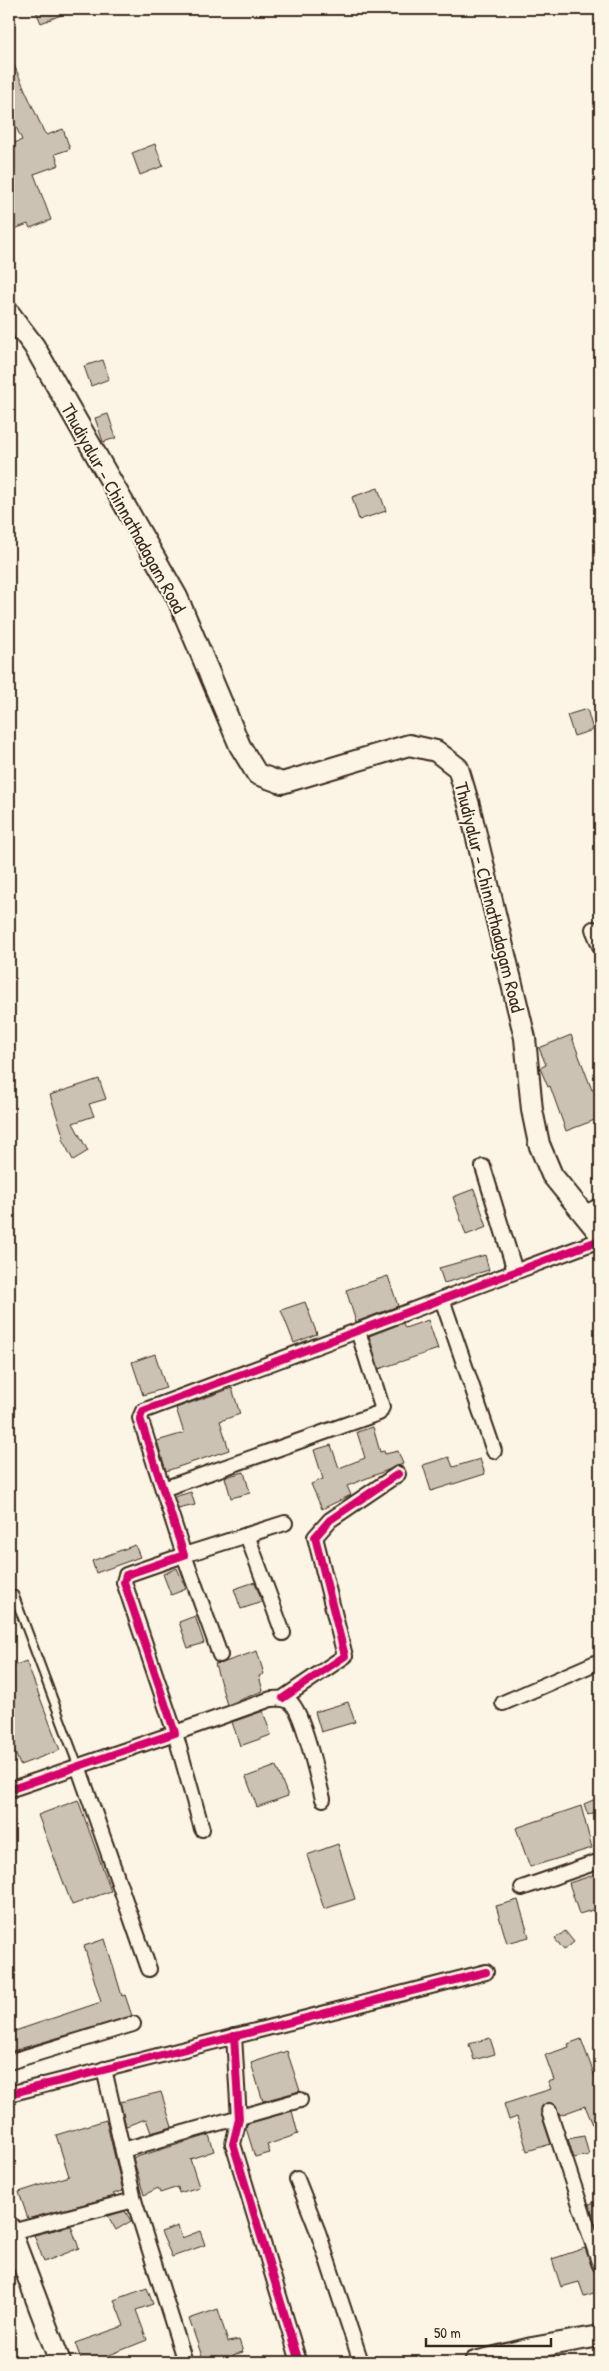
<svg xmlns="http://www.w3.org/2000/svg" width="609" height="2371" font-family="'Patrick Hand',sans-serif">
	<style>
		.building { fill: #ccc2b3; stroke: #3b2a1e }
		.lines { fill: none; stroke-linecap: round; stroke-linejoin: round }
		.lane-casing { stroke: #3b2a1e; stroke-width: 11 }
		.street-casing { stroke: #3b2a1e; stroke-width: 18 }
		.secondary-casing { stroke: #3b2a1e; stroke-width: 24 }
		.lane { stroke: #fcf5e5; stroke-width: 7 }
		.street { stroke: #fcf5e5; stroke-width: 14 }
		.secondary { stroke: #fcf5e5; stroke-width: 20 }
		.cycleway-casing { stroke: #fcf5e5; stroke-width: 11 }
		.cycleway { stroke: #d6006c; stroke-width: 8 }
		.labels { text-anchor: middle; stroke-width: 4; stroke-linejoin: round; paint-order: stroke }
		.street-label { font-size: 19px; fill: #3b2a1e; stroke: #fcf5e5 }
	</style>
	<rect width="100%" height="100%" fill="#fcf5e5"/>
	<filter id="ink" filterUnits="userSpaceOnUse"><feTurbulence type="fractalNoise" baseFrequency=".02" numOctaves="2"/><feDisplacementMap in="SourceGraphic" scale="10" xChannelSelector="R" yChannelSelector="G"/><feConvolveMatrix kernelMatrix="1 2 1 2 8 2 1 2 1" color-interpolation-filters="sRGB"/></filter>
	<g filter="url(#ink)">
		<g class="building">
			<polygon points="35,9 76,9 41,23"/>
			<polygon points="9,54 44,132 47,135 63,129 70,149 55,154 59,165 34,174 51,220 30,228 28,224 9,231 9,145 22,140 9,112"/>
			<polygon points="155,144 163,166 140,175 132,153"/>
			<polygon points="103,360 109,379 91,386 84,366"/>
			<polygon points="108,414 116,438 103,442 95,418"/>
			<polygon points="378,488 386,511 359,520 352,497"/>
			<polygon points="587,709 593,730 574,736 567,715"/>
			<polygon points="571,1035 592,1090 596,1089 600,1100 600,1118 566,1131 550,1086 548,1087 540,1068 546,1065 539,1048"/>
			<polygon points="99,1079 106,1099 89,1104 94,1116 73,1123 88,1151 73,1160 62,1139 64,1138 50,1095"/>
			<polygon points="474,1189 487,1227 466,1235 453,1197"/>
			<polygon points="485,1255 489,1270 444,1283 439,1268"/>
			<polygon points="388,1276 398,1306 356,1322 346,1290"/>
			<polygon points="305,1302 317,1334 294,1343 281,1310"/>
			<polygon points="428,1320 438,1349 379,1369 369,1336 403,1323 405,1328"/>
			<polygon points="155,1354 166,1388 143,1395 132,1362"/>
			<polygon points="232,1388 240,1414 220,1421 229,1450 166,1471 157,1441 184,1433 176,1408"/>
			<polygon points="373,1427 380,1452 384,1451 385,1454 398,1451 403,1464 347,1486 351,1495 322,1509 311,1484 323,1479 314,1450 331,1445 339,1468 365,1458 357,1432"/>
			<polygon points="449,1457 453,1467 480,1459 485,1474 431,1491 423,1465"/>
			<polygon points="244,1472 250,1493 231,1498 225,1477"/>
			<polygon points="191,1492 195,1505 178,1509 174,1497"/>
			<polygon points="135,1545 140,1557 96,1573 92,1561"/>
			<polygon points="177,1568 186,1589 171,1595 163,1574"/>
			<polygon points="255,1582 262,1602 241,1609 234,1589"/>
			<polygon points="195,1616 204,1643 188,1648 179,1622"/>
			<polygon points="257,1651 264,1674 259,1676 263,1691 227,1705 215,1664 222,1663"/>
			<polygon points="26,1661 60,1750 20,1765 9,1738 9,1668"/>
			<polygon points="348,1702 355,1722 321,1732 315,1712"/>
			<polygon points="263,1711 271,1735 240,1746 232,1722"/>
			<polygon points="276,1766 288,1796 257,1807 246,1777"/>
			<polygon points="600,1797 600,1810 588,1815 584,1804"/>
			<polygon points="78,1800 111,1891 72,1905 38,1815"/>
			<polygon points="581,1806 592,1848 530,1867 516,1828"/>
			<polygon points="338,1844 355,1899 324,1909 307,1855"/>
			<polygon points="600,1873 600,1908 579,1914 569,1883"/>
			<polygon points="518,1900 529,1937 507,1943 496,1906"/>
			<polygon points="565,1931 574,1942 564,1950 555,1939"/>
			<polygon points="105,1939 122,1996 125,1995 132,2016 9,2052 9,2033 101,2002 84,1946"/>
			<polygon points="490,2038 495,2054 474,2060 469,2044"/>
			<polygon points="581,2039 596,2079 600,2078 600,2141 585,2106 560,2115 555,2105 547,2103 542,2106 541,2113 551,2144 527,2151 517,2117 509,2120 504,2104 551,2089 548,2082 554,2080 545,2055 569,2047 568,2044"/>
			<polygon points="287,2051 300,2091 263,2101 251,2063"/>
			<polygon points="161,2092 172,2127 151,2133 146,2119 126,2126 120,2102"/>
			<polygon points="292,2111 298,2134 267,2145 270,2153 255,2157 246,2128 247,2124"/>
			<polygon points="106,2120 123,2191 113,2194 115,2196 28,2219 19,2192 69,2176 56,2135"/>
			<polygon points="209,2135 214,2151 190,2159 199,2187 179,2193 178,2187 160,2193 158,2188 144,2195 133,2158"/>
			<polygon points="584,2136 589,2155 574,2158 568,2139"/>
			<polygon points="600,2201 600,2238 589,2204"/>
			<polygon points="125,2211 131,2221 116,2230 108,2216"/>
			<polygon points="71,2226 79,2248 44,2262 34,2235"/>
			<polygon points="178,2226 182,2238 200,2231 205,2245 172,2257 161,2232"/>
			<polygon points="585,2248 592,2268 600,2274 600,2291 584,2296 579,2282 561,2287 552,2259"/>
			<polygon points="147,2288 153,2304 136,2310 147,2340 92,2362 82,2362 75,2343 124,2326 114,2300"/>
			<polygon points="218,2309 228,2342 239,2340 243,2352 233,2355 236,2362 204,2362 197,2342 189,2319"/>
		</g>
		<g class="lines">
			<g class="lane-casing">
				<polyline id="lane" points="14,1595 78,1766"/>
			</g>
			<g class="street-casing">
				<g id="street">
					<polyline points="593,929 600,946"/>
					<polyline points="483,1167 515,1271"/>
					<polyline points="584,1213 600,1206"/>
					<polyline points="442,1299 494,1451"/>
					<polyline points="163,1489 379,1413 382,1407 358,1331"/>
					<polyline points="247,1535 283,1633"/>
					<polyline points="220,1655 184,1555 285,1523"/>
					<polyline points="283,1698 345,1656 315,1537 330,1520 398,1474"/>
					<polyline points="503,1703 600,1661"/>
					<polyline points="78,1766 149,1969"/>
					<polyline points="9,1790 175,1733 124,1582 126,1575 184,1555 140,1418 143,1411 600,1240"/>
					<path d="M202 1829 175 1733 271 1699C279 1699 284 1697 290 1702 303 1710 318 1781 323 1799"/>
					<polyline points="522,1888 600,1861"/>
					<polyline points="234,2036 239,2119 233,2144 299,2362"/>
					<polyline points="9,2062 133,2024"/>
					<polyline points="104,2069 134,2200 185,2362"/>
					<polyline points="9,2094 486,1972"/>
					<polyline points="549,2111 600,2265"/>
					<polyline points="123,2150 300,2100"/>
					<polyline points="297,2179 318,2232 361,2362"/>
					<polyline points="11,2232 134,2200"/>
				</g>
			</g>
			<g class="secondary-casing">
				<g id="secondary">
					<polyline points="9,313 34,346 177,597 240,746 257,774 282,783 409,745 436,751 458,768 469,805 525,1038 532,1110 539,1144 552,1175 600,1234"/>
					<polyline points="9,2227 60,2362"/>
					<polyline points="475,2362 532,2348 600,2336"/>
				</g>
			</g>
			<use href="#lane" class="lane"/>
			<use href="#street" class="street"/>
			<use href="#secondary" class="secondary"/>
			<g class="cycleway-casing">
				<g id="cycleway">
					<polyline points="283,1698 345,1656 315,1537 330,1520 398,1474"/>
					<polyline points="9,1790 175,1733 124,1582 126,1575 184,1555 140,1418 143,1411 600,1240"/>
					<polyline points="234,2036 239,2119 233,2144 299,2362"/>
					<polyline points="9,2094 486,1972"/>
				</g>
			</g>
			<use href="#cycleway" class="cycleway"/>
		</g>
	</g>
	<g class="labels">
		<g class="street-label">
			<text transform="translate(124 508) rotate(61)" y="7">Thudiyalur - Chinnathadagam Road</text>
			<text transform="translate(490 897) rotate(76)" y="7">Thudiyalur - Chinnathadagam Road</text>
		</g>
	</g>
	<rect width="609" height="2371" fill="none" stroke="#fcf5e5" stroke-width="30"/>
	<rect x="15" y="15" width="579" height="2341" fill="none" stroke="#3b2a1e" stroke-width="2" filter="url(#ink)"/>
	<path d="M426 2338v8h125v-8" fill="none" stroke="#3b2a1e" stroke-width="2.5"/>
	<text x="434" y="2338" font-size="15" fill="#3b2a1e" stroke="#fcf5e5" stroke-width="4" paint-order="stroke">50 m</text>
</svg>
